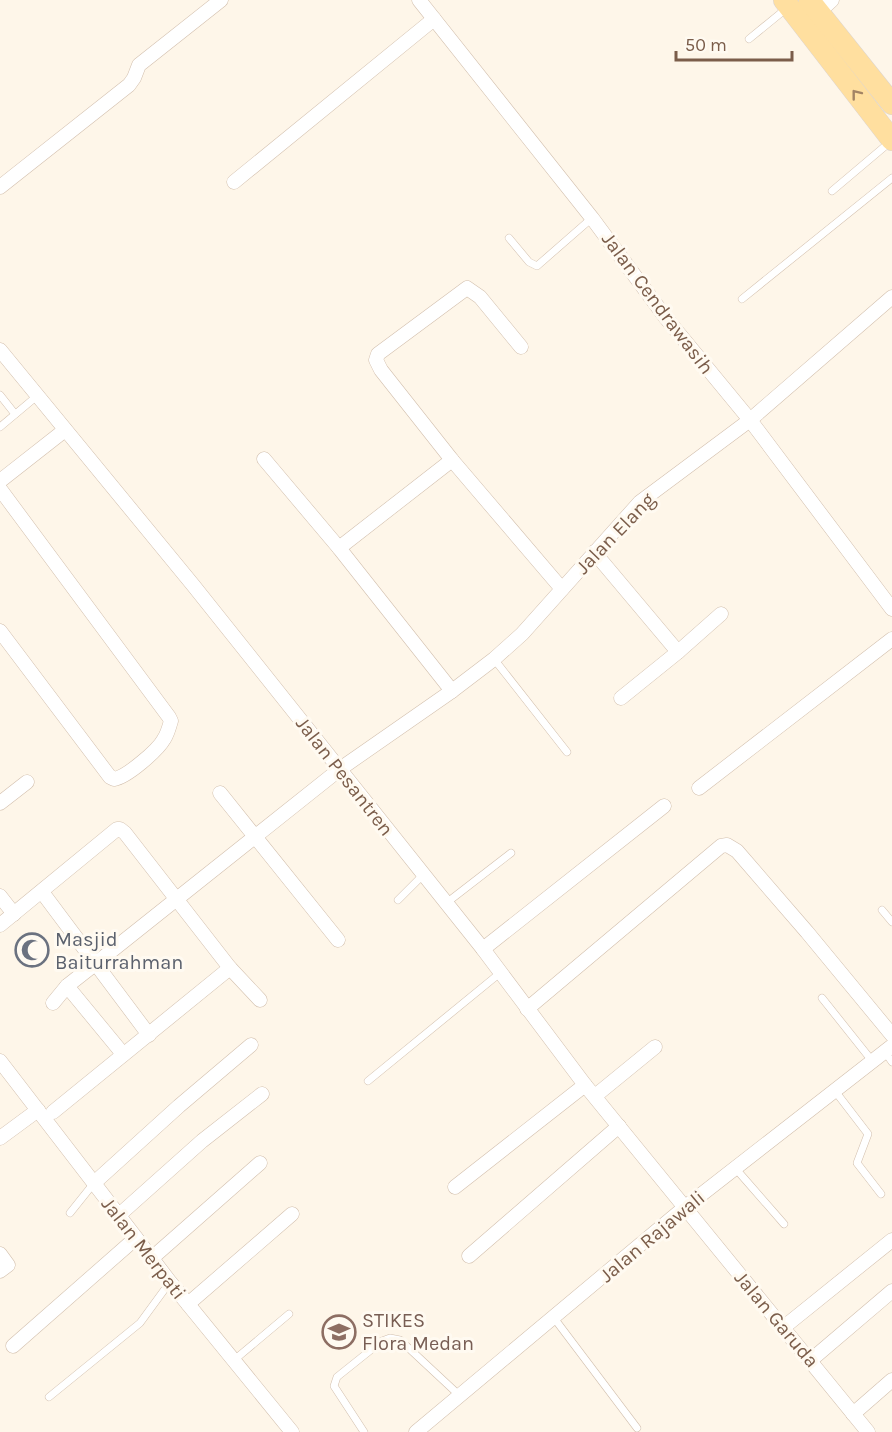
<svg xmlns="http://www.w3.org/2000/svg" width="892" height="1432" font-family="Karla,sans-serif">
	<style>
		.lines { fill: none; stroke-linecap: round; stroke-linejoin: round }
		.service-casing { stroke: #d2bfad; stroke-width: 8 }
		.minor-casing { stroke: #d2bfad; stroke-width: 15 }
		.primary-casing { stroke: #ddd5d0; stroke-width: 22 }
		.service { stroke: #fff; stroke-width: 7 }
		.minor { stroke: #fff; stroke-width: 14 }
		.primary { stroke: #ffdf9f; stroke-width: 21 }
		.oneway { stroke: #a38464 }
		.labels { text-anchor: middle; stroke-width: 6; stroke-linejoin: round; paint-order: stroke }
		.street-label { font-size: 20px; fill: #7b5d4a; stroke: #fffaf1 }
		.worship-label { font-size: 20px; fill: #5b616d; stroke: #fffaf1; text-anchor: start }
		.education-label { font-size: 20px; fill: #785e54; stroke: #fffaf1; text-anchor: start }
	</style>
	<rect width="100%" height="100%" fill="#fef6e9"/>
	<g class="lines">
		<g class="service-casing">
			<g id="service">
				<polyline points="749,39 787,8"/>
				<polyline points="832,191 890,142"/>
				<polyline points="509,238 529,262 537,266 592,218"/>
				<polyline points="742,299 892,178"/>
				<polyline points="0,395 15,414"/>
				<polyline points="0,427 37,396"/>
				<polyline points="494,659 567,752"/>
				<polyline points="398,900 423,875"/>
				<polyline points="445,904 511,853"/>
				<polyline points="882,910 892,922"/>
				<polyline points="822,998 873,1062"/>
				<polyline points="885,1052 892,1062"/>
				<polyline points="368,1081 500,973"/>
				<polyline points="835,1091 868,1134 857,1163 881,1194"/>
				<polyline points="736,1169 784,1224"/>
				<polyline points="70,1213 94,1183"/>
				<polyline points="554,1318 637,1428"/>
				<polyline points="233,1361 289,1314"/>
				<polyline points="49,1397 140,1323 170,1282"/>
				<polyline points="364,1432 334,1386 337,1377 382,1341 390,1338 400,1340 459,1395"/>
			</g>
		</g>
		<g class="minor-casing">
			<g id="minor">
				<polyline points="419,0 592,218 666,318 750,420 892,609"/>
				<polyline points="819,12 832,0"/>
				<polyline points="234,182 434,19"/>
				<polyline points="0,187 129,85 134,78 139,65 221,0"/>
				<polyline points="521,347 480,297 467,288 378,354 376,360 381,370 452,460 562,589"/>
				<polyline points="0,350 193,585 483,949 585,1085 868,1432"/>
				<polyline points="264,459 339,548 452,691"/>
				<polyline points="0,481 65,430"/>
				<path d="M0 489 169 717 171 721C169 727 168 733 164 739 158 750 127 777 114 779L110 777 0 631"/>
				<polyline points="339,548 452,460"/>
				<polyline points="594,552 678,652 721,614"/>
				<polyline points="621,698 678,652"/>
				<polyline points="699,788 892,639"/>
				<polyline points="220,793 338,940"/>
				<polyline points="0,803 27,782"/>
				<polyline points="42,892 149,1035"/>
				<polyline points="0,896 14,914"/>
				<polyline points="0,925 117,829 120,829 125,833 230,968 260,1000"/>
				<polyline points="483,949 664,806"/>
				<polyline points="67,986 123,1054"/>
				<polyline points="53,1003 67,986 95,964 340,769 452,691 494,659 522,634 640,502 750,420 892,297"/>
				<polyline points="527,1009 721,846 727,845 737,851 807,932 892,1035"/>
				<polyline points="0,1061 170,1282 292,1432"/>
				<polyline points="595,1096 655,1047"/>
				<polyline points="53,1112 230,968"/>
				<polyline points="0,1138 38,1110"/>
				<polyline points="94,1183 179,1106 251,1045"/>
				<polyline points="455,1187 585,1085"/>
				<polyline points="118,1216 202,1141 262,1094"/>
				<polyline points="0,1254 8,1265 0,1271"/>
				<polyline points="469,1256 619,1126"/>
				<polyline points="152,1258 260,1163"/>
				<polyline points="188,1304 292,1214"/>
				<polyline points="784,1327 892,1240"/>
				<polyline points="13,1346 136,1238"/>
				<polyline points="811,1360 892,1291"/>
				<polyline points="853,1414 892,1380"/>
				<polyline points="416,1432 684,1208 892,1046"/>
			</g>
		</g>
		<g class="primary-casing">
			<g id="primary">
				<polyline points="784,0 892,140"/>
				<polyline points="809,0 892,104"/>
			</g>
		</g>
		<use href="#service" class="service"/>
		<use href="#minor" class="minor"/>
		<use href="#primary" class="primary"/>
	</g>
	<defs><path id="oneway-chevron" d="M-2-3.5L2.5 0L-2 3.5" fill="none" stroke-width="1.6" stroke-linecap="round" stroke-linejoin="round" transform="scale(1.5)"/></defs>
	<use class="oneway" href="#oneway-chevron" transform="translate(856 94) rotate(-128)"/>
	<defs>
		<g id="mosque-ring" transform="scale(1.725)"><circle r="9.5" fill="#fffaf1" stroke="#6b7280" stroke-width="1.5"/><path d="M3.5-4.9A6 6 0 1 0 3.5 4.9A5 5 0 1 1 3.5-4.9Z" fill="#6b7280"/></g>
		<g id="university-ring" transform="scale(1.725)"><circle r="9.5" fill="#fffaf1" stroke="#8d6e63" stroke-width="1.5"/><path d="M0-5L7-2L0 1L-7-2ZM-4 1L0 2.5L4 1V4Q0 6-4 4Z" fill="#8d6e63"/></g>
	</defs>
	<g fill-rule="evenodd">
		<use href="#mosque-ring" x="32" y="950"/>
		<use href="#university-ring" x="339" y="1332"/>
	</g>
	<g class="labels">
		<g class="street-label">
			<text transform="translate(658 303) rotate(53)" y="7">Jalan Cendrawasih</text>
			<text transform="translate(615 533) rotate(-46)" y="7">Jalan Elang</text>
			<text transform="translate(345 776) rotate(52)" y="7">Jalan Pesantren</text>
			<text transform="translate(652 1236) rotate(-40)" y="7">Jalan Rajawali</text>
			<text transform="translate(144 1248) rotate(52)" y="7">Jalan Merpati</text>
			<text transform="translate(777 1319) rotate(50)" y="7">Jalan Garuda</text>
		</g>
		<g class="worship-label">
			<text x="55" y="946">Masjid<tspan x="55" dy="23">Baiturrahman</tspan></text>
		</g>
		<g class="education-label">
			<text x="362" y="1327">STIKES<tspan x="362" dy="23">Flora Medan</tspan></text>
		</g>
	</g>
	<path d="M676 51v9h116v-9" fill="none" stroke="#7b5d4a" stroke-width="3"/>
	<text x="685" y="51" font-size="18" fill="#7b5d4a" stroke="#fffaf1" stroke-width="4.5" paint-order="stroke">50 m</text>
</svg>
